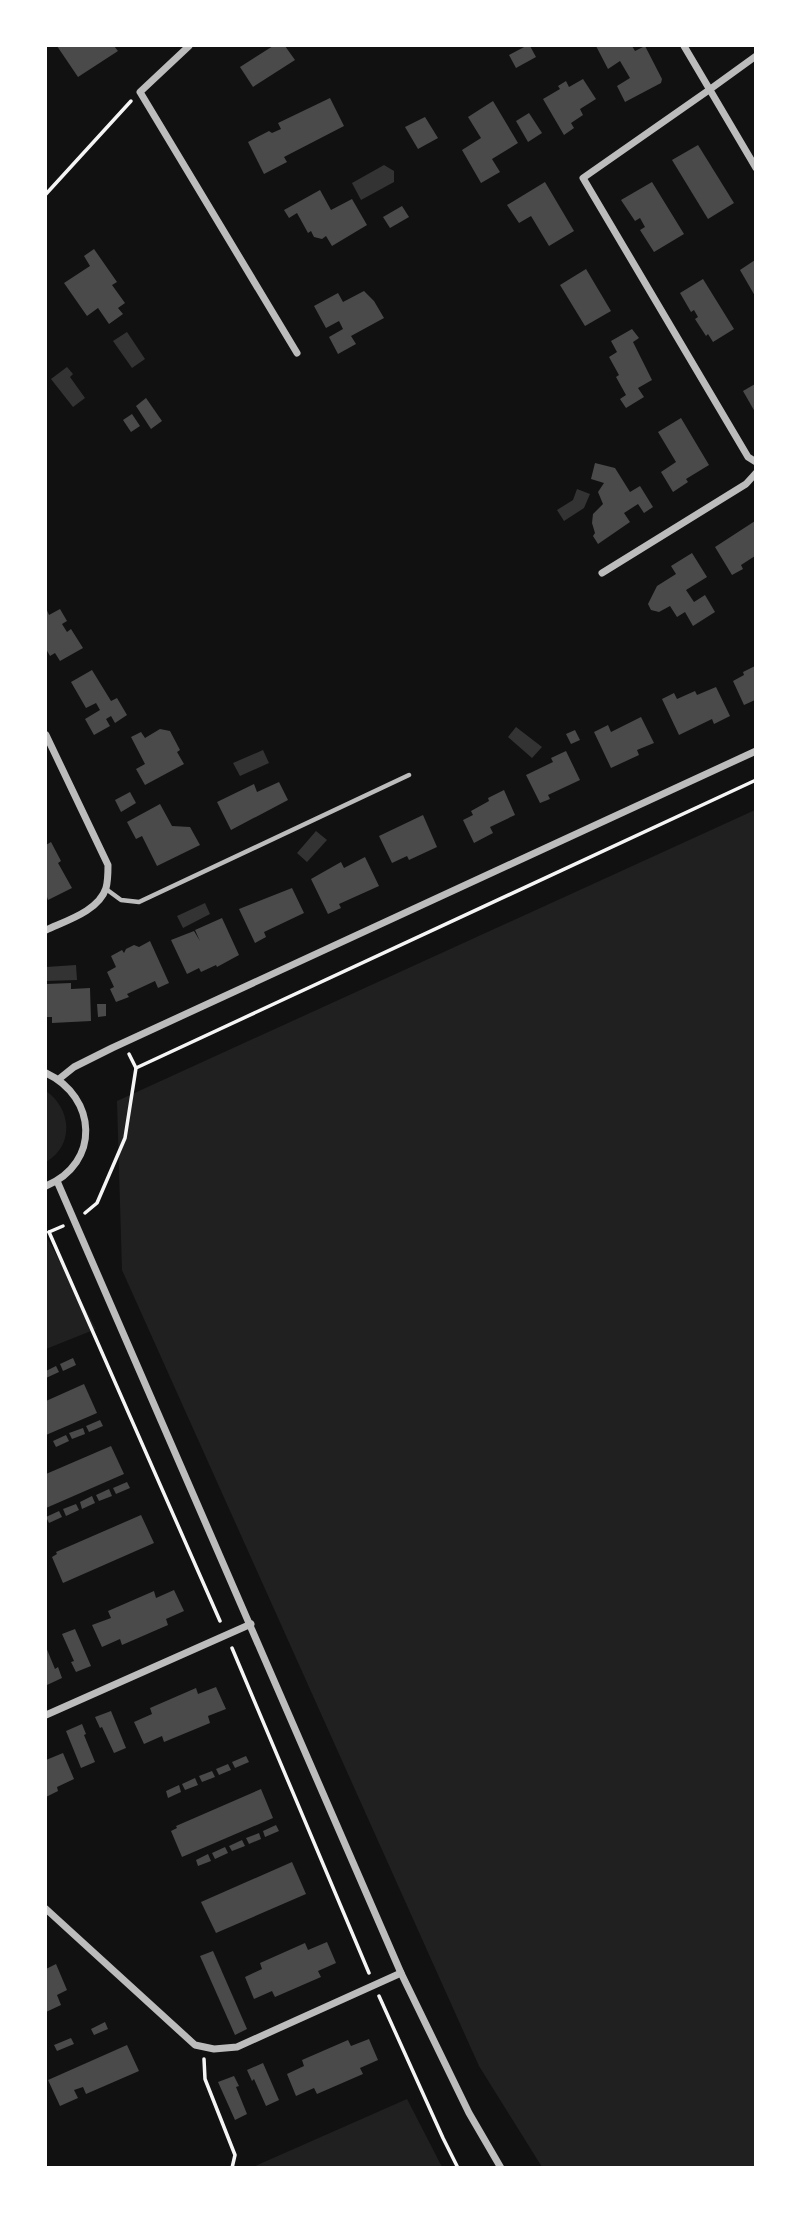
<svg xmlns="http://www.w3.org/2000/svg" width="801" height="2213" font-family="Commissioner,sans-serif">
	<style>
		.green { fill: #202020 }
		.water { fill: #333 }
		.building { fill: #4a4a4a }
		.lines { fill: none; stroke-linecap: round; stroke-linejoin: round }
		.path { stroke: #f5f5f5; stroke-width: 3.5 }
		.service { stroke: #bcbcbc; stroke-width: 4.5 }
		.minor { stroke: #bcbcbc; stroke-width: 7 }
	</style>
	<rect width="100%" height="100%" fill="#111"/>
	<g class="green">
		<polygon points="755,810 755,2167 542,2167 479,2066 122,1270 117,1101"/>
		<path d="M46 1091C71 1108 75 1145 46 1162Z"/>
		<polygon points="46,1236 96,1329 46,1349"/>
		<polygon points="407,2099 442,2167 253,2167"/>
	</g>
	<g class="water">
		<polygon points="384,165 394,171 394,182 361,200 352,183"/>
		<polygon points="127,332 145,359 132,368 113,341"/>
		<polygon points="67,367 73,374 70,377 85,398 73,407 51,379"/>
		<polygon points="577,489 590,494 584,508 564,521 557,510 573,500"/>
		<polygon points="516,727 542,747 532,758 508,737"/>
		<polygon points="263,750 269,763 240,776 233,763"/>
		<polygon points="316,831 327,840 307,862 297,853"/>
		<polygon points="205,903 210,914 183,928 177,916"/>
		<polygon points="76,965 77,980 46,981 46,967"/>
	</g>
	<g class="building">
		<polygon points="57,46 114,46 118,51 78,77"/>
		<polygon points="273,46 285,46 295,60 253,87 240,67"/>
		<polygon points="526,46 530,46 536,57 516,68 509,55"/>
		<polygon points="596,46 632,46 635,51 645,46 662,79 661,83 625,102 617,86 630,78 620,61 608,69"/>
		<polygon points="583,79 596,99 580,109 583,115 571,123 574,128 564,135 543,99 560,89 558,86 566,81 569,87"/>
		<polygon points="330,98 344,126 284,157 287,162 264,174 248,142 269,131 272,133 281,129 278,123"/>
		<polygon points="493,101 518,143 492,159 500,172 481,183 462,150 481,138 468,117"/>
		<polygon points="529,113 542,133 528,142 516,121"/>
		<polygon points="425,117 438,138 418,149 405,127"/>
		<polygon points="698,145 734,203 708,219 672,160"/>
		<polygon points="545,182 574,231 549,246 531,216 519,223 507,205"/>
		<polygon points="652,182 684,234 654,252 640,230 645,227 640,218 635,221 621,200"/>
		<polygon points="320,190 331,210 352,199 367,225 332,246 326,236 322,239 314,237 311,231 308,233 297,213 289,218 284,210"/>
		<polygon points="402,206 409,217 390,228 383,217"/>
		<polygon points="94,249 117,282 112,285 125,303 118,308 123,314 109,324 98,308 87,316 64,283 90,266 84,256"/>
		<polygon points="755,260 755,296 740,270"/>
		<polygon points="586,269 611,311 585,326 560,285"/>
		<polygon points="703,279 734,329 713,342 708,334 706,336 695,319 698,317 694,310 691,312 680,293"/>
		<polygon points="364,291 374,301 384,318 351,336 356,344 338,354 329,337 343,329 339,321 326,328 314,306 338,293 343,302"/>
		<polygon points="632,329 639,338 633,342 652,380 638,388 644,397 626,408 620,399 626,395 616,377 619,375 609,357 617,352 611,341"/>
		<polygon points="755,384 755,412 743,391"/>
		<polygon points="146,398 162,421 151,429 136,406"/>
		<polygon points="132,414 140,426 131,432 123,420"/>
		<polygon points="681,418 709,465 686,479 688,482 673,492 661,472 676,462 658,432"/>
		<polygon points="595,463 615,468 630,492 640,486 653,507 644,513 638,504 624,513 630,522 598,544 593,536 595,533 592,523 593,514 603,504 598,492 604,483 591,479"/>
		<polygon points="755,521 755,556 741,565 743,569 732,575 715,547"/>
		<polygon points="692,553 707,577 686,590 694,602 705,595 715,612 693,626 685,612 677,617 670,606 659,612 651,610 648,604 657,586 676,574 671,566"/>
		<polygon points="46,608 49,615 60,609 67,621 62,624 67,632 71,629 83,648 60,661 55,653 50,656 46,649"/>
		<polygon points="755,666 755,700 744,705 733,681 744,675 743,672"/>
		<polygon points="92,670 111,701 117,698 127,715 115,723 111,716 106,719 110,726 94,735 85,719 100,710 96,703 86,708 71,682"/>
		<polygon points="716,687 730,716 714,724 712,719 679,735 662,699 674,693 677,699 695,691 697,695"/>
		<polygon points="641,717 654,743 637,750 639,755 611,768 594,732 608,725 611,732"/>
		<polygon points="160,729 170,731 180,750 177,752 184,764 145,785 136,769 145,764 131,737 141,732 145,738"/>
		<polygon points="575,730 580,740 571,744 566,734"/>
		<polygon points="566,751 580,780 548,795 550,799 540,803 526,775 553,762 551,758"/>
		<polygon points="279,782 288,800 231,830 217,802 254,784 257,792"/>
		<polygon points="504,790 515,815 490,827 493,833 474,843 463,820 473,815 471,811 489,801 488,798"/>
		<polygon points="130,792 136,803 121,812 115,800"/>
		<polygon points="160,804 172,826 190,827 200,845 157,866 142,836 136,839 127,822"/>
		<polygon points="423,815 437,847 409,860 407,856 392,863 379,836"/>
		<polygon points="51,842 61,861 58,863 72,888 48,900 46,894 46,845"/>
		<polygon points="365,857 379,886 339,904 341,908 328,914 311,879 341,862 344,868"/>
		<polygon points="292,888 304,913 264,932 266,937 255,943 239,909"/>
		<polygon points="222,918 239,955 217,967 216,965 201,972 199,968 187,974 171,940 194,931 200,941 195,930"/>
		<polygon points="150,941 169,983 158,988 155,981 127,994 129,997 116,1002 110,989 114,987 107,972 116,967 111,956 122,950 124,953 126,949 134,945 139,947"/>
		<polygon points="71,983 71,989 90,988 91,1021 52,1023 52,1017 46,1017 46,984"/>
		<polygon points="97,1004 106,1004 106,1016 98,1017"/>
		<polygon points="73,1358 76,1365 63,1371 60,1364"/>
		<polygon points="56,1366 59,1372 46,1378 46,1371"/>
		<polygon points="84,1384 97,1413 46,1435 46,1401"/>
		<polygon points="100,1420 103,1426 89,1432 86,1426"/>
		<polygon points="83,1428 85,1434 72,1439 69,1433"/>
		<polygon points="66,1435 69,1441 56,1447 53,1441"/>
		<polygon points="111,1446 124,1474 46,1508 46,1474"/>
		<polygon points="127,1482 130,1488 116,1494 113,1488"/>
		<polygon points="109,1489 112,1496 99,1501 96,1495"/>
		<polygon points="92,1496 95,1503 82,1509 80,1502"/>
		<polygon points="76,1504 79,1510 66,1516 63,1509"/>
		<polygon points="59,1511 62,1517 49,1523 46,1517"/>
		<polygon points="141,1515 154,1543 63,1583 52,1557 57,1554 56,1552"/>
		<polygon points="174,1590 184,1611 166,1619 168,1625 122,1645 120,1639 102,1647 92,1625 111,1618 108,1611 154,1591 156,1598"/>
		<polygon points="75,1629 91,1666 76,1672 71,1662 74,1661 62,1634"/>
		<polygon points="46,1647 55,1669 58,1667 62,1678 47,1685"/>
		<polygon points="216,1687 226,1709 208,1716 210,1723 164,1742 162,1736 144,1744 134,1722 152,1714 150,1708 196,1688 198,1694"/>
		<polygon points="111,1711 126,1748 114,1753 102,1727 100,1728 95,1717"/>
		<polygon points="82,1724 86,1734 84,1735 95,1762 81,1768 66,1731"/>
		<polygon points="63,1753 74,1779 57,1787 58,1791 46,1797 46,1760"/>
		<polygon points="246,1756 249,1762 235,1768 232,1762"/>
		<polygon points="228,1764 231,1770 219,1775 216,1769"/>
		<polygon points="212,1771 215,1777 202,1782 199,1776"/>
		<polygon points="195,1778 198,1785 185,1790 182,1784"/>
		<polygon points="179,1785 181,1792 168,1798 166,1791"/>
		<polygon points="261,1789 273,1818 182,1857 171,1831 177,1828 176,1826"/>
		<polygon points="276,1825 279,1831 265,1837 263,1831"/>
		<polygon points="259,1833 261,1839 249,1844 246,1838"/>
		<polygon points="242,1840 245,1846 232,1851 229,1846"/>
		<polygon points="225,1847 228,1853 215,1859 212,1853"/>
		<polygon points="208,1854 211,1861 198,1866 196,1860"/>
		<polygon points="292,1862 306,1894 216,1933 201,1902"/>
		<polygon points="327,1942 336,1963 318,1971 321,1977 275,1997 272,1991 254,1999 245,1977 262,1969 260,1963 305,1943 308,1950"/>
		<polygon points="213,1951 247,2029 235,2035 200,1956"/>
		<polygon points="56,1964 67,1990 57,1995 61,2005 46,2012 46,1969"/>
		<polygon points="105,2022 108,2029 94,2035 91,2029"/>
		<polygon points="71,2038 74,2044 57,2051 54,2045"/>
		<polygon points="369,2039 378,2060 360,2068 363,2074 317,2094 314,2088 296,2096 287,2074 304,2066 302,2060 348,2040 351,2046"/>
		<polygon points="127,2045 139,2071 86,2094 83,2087 74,2090 78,2098 60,2106 48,2080"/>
		<polygon points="263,2063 279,2100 266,2106 254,2079 252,2081 247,2070"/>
		<polygon points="234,2076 239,2086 236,2087 247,2114 235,2120 218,2082"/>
	</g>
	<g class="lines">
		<g class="path">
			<polyline points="46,194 131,101"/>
			<polyline points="129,1054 136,1068"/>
			<polyline points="85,1213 97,1203 125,1138 136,1068 756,780"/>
			<polyline points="49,1232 220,1621"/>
			<polyline points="49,1232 63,1226"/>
			<polyline points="232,1648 369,1973"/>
			<polyline points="379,1996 443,2138 458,2168"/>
			<polyline points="204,2059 205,2079 235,2155 232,2168"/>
		</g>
		<polyline class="service" points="106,889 121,900 139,902 409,775"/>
		<g class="minor">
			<polyline points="189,46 140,92 297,353"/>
			<polyline points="684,46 756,168"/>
			<polyline points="756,56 709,90 583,178 748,457 756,462"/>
			<polyline points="602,573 746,484 756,473"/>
			<path d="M46 735 108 865C108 872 108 881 106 888 99 911 65 921 46 930"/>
			<path d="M46 1073C97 1097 101 1163 46 1186"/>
			<polyline points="59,1079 74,1067 112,1048 756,751"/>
			<polyline points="57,1181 401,1973 469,2113 501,2168"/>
			<polyline points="46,1715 251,1624"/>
			<polyline points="46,1909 195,2045 214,2049 237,2047 401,1973"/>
		</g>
	</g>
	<rect width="801" height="2213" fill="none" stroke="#ffffff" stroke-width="94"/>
</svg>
